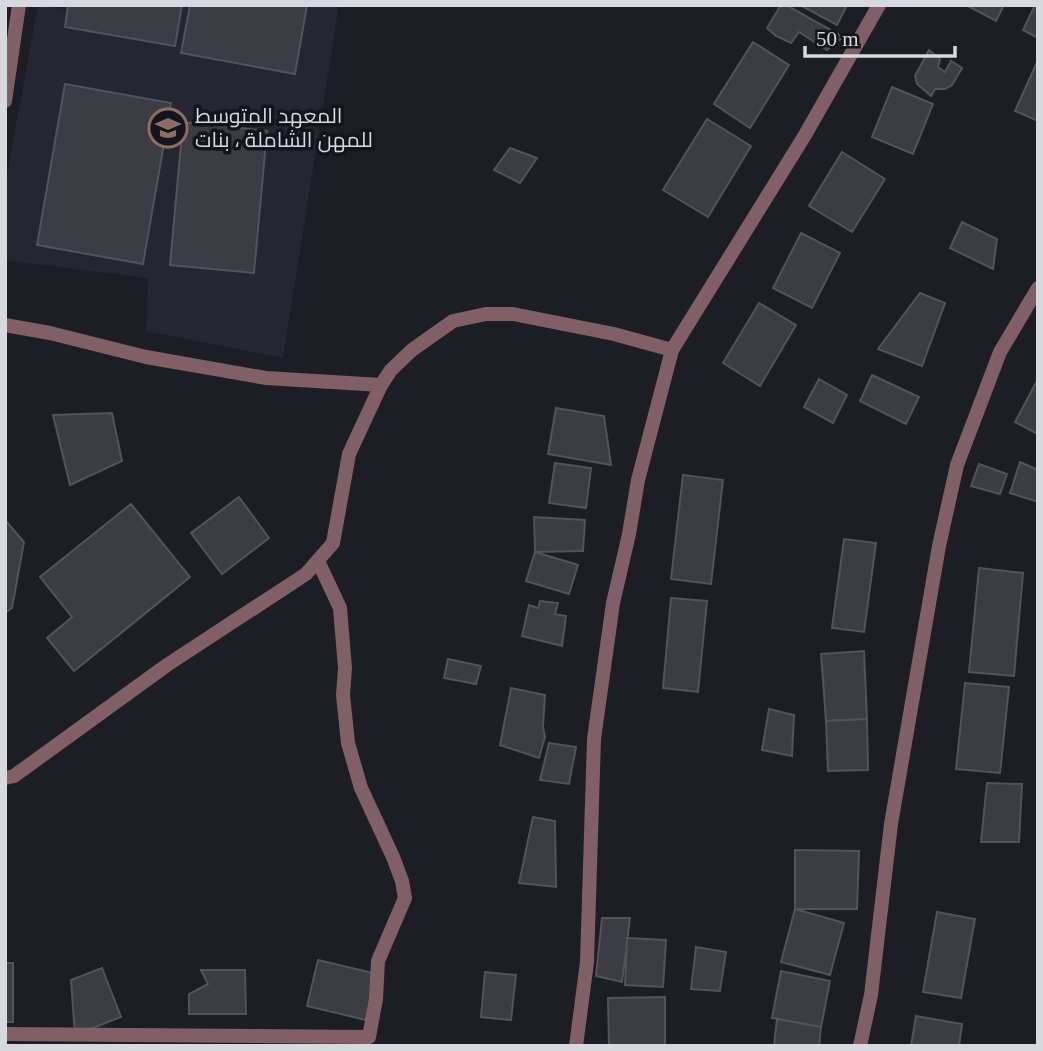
<svg xmlns="http://www.w3.org/2000/svg" width="1043" height="1051" font-family="'Times New Roman',Cairo,serif">
	<style>
		.built { fill: #262632 }
		.building { fill: #3b3c44; stroke: #52535c; stroke-width: 2 }
		.lines { fill: none; stroke-linecap: round; stroke-linejoin: round }
		.street { stroke: #805f67; stroke-width: 14 }
		.labels { text-anchor: middle; stroke-width: 7; stroke-linejoin: round; paint-order: stroke }
		.poi-label { font-size: 21px; fill: #d8d9de; stroke: #14141c; text-anchor: start }
	</style>
	<rect width="100%" height="100%" fill="#1d1d25"/>
	<polygon class="built" points="38,5 71,10 73,5 339,5 283,358 146,331 148,278 5,260 5,185"/>
	<g class="building">
		<polygon points="68,5 182,5 175,46 65,27"/>
		<polygon points="190,5 307,5 295,74 181,53"/>
		<polygon points="781,5 786,5 843,37 827,50 799,32 791,43 776,36 767,28"/>
		<polygon points="800,5 847,5 837,25"/>
		<polygon points="966,5 1004,5 996,21"/>
		<polygon points="1035,5 1038,5 1038,38 1023,30"/>
		<polygon points="753,42 789,65 750,128 714,104"/>
		<polygon points="929,50 940,59 938,67 945,72 951,61 962,68 952,85 945,89 935,89 931,96 917,84 915,76"/>
		<polygon points="1038,60 1038,121 1015,111"/>
		<polygon points="65,84 171,103 143,264 37,245"/>
		<polygon points="892,87 933,104 913,154 872,137"/>
		<polygon points="707,119 751,146 708,217 663,190"/>
		<polygon points="183,122 267,131 254,273 170,265"/>
		<polygon points="510,148 537,158 520,183 494,170"/>
		<polygon points="842,152 885,179 852,232 809,206"/>
		<polygon points="962,222 997,239 993,269 950,248"/>
		<polygon points="801,233 840,253 812,308 773,288"/>
		<polygon points="920,293 945,303 922,366 878,349"/>
		<polygon points="759,303 796,325 760,386 723,363"/>
		<polygon points="872,375 919,397 906,424 860,401"/>
		<polygon points="819,379 847,395 833,423 804,407"/>
		<polygon points="1038,379 1038,434 1015,422"/>
		<polygon points="556,408 604,416 611,465 548,454"/>
		<polygon points="112,413 122,461 70,485 53,415"/>
		<polygon points="1020,462 1038,470 1038,502 1010,493"/>
		<polygon points="555,463 591,468 586,508 549,503"/>
		<polygon points="979,464 1007,474 1000,494 971,486"/>
		<polygon points="683,475 723,480 711,584 671,579"/>
		<polygon points="239,497 269,538 222,574 191,533"/>
		<polygon points="131,504 190,577 74,671 47,638 72,617 40,577"/>
		<polygon points="534,517 585,520 583,551 535,552"/>
		<polygon points="5,520 24,542 12,608 5,613"/>
		<polygon points="844,539 876,543 864,632 832,628"/>
		<polygon points="535,552 578,565 569,594 526,581"/>
		<polygon points="979,568 1023,573 1014,676 969,672"/>
		<polygon points="671,598 707,601 698,692 663,688"/>
		<polygon points="540,601 558,603 555,614 566,616 562,646 522,636 529,605 538,608"/>
		<polygon points="864,651 867,719 826,721 821,654"/>
		<polygon points="448,659 481,666 476,684 444,678"/>
		<polygon points="965,683 1009,687 1000,773 956,769"/>
		<polygon points="511,688 545,695 543,727 545,737 539,758 500,745"/>
		<polygon points="769,709 794,715 792,756 762,750"/>
		<polygon points="867,719 868,770 828,771 826,721"/>
		<polygon points="549,743 576,747 569,784 540,780"/>
		<polygon points="987,783 1022,784 1019,842 981,842"/>
		<polygon points="533,817 555,821 556,887 519,883"/>
		<polygon points="795,850 859,851 857,909 795,909"/>
		<polygon points="795,909 844,923 830,975 781,962"/>
		<polygon points="937,912 975,919 961,998 923,992"/>
		<polygon points="602,918 630,918 622,982 596,976"/>
		<polygon points="627,938 666,940 663,987 625,985"/>
		<polygon points="696,947 726,952 720,991 691,989"/>
		<polygon points="318,960 377,974 366,1020 307,1006"/>
		<rect x="5" y="963" width="8" height="59"/>
		<polygon points="102,968 121,1017 75,1035 71,980"/>
		<polygon points="201,970 245,970 246,1014 189,1014 189,994 208,984"/>
		<polygon points="781,971 830,981 821,1027 772,1018"/>
		<polygon points="485,972 516,975 511,1020 481,1017"/>
		<polygon points="665,997 665,1046 609,1046 608,998"/>
		<polygon points="916,1016 962,1024 959,1046 911,1046"/>
		<polygon points="777,1019 821,1027 819,1046 774,1046"/>
	</g>
	<g class="lines">
		<g class="street">
			<polyline points="5,101 19,5"/>
			<polyline points="5,325 50,333 146,357 266,378 381,385"/>
			<polyline points="5,778 14,776 167,665 306,574 333,543 349,454 381,385 391,370 412,350 453,321 486,314 513,314 614,334 672,350"/>
			<polyline points="5,1034 369,1037 376,999 378,961 405,898 402,881 393,857 361,788 348,743 343,695 345,668 340,608 318,561"/>
			<polyline points="576,1046 587,962 594,739 613,603 629,534 638,480 672,350 805,135 879,5"/>
			<polyline points="860,1046 871,995 891,824 939,546 957,465 1000,352 1038,288"/>
		</g>
	</g>
	<defs>
		<g id="university-ring" transform="scale(2.0125)"><circle r="9.5" fill="#14141c" stroke="#8d6e63" stroke-width="1.5"/><path d="M0-5L7-2L0 1L-7-2ZM-4 1L0 2.5L4 1V4Q0 6-4 4Z" fill="#8d6e63"/></g>
	</defs>
	<g fill-rule="evenodd">
		<use href="#university-ring" x="168" y="128"/>
	</g>
	<g class="labels">
		<g class="poi-label">
			<text x="195" y="123">المعهد المتوسط<tspan x="195" dy="24">للمهن الشاملة ، بنات</tspan></text>
		</g>
	</g>
	<rect width="1043" height="1051" fill="none" stroke="#d8d9de" stroke-width="14"/>
	<path d="M805 46v10h150v-10" fill="none" stroke="#d8d9de" stroke-width="3.5"/>
	<text x="816" y="46" font-size="21" fill="#d8d9de" stroke="#14141c" stroke-width="5" paint-order="stroke">50 m</text>
</svg>
